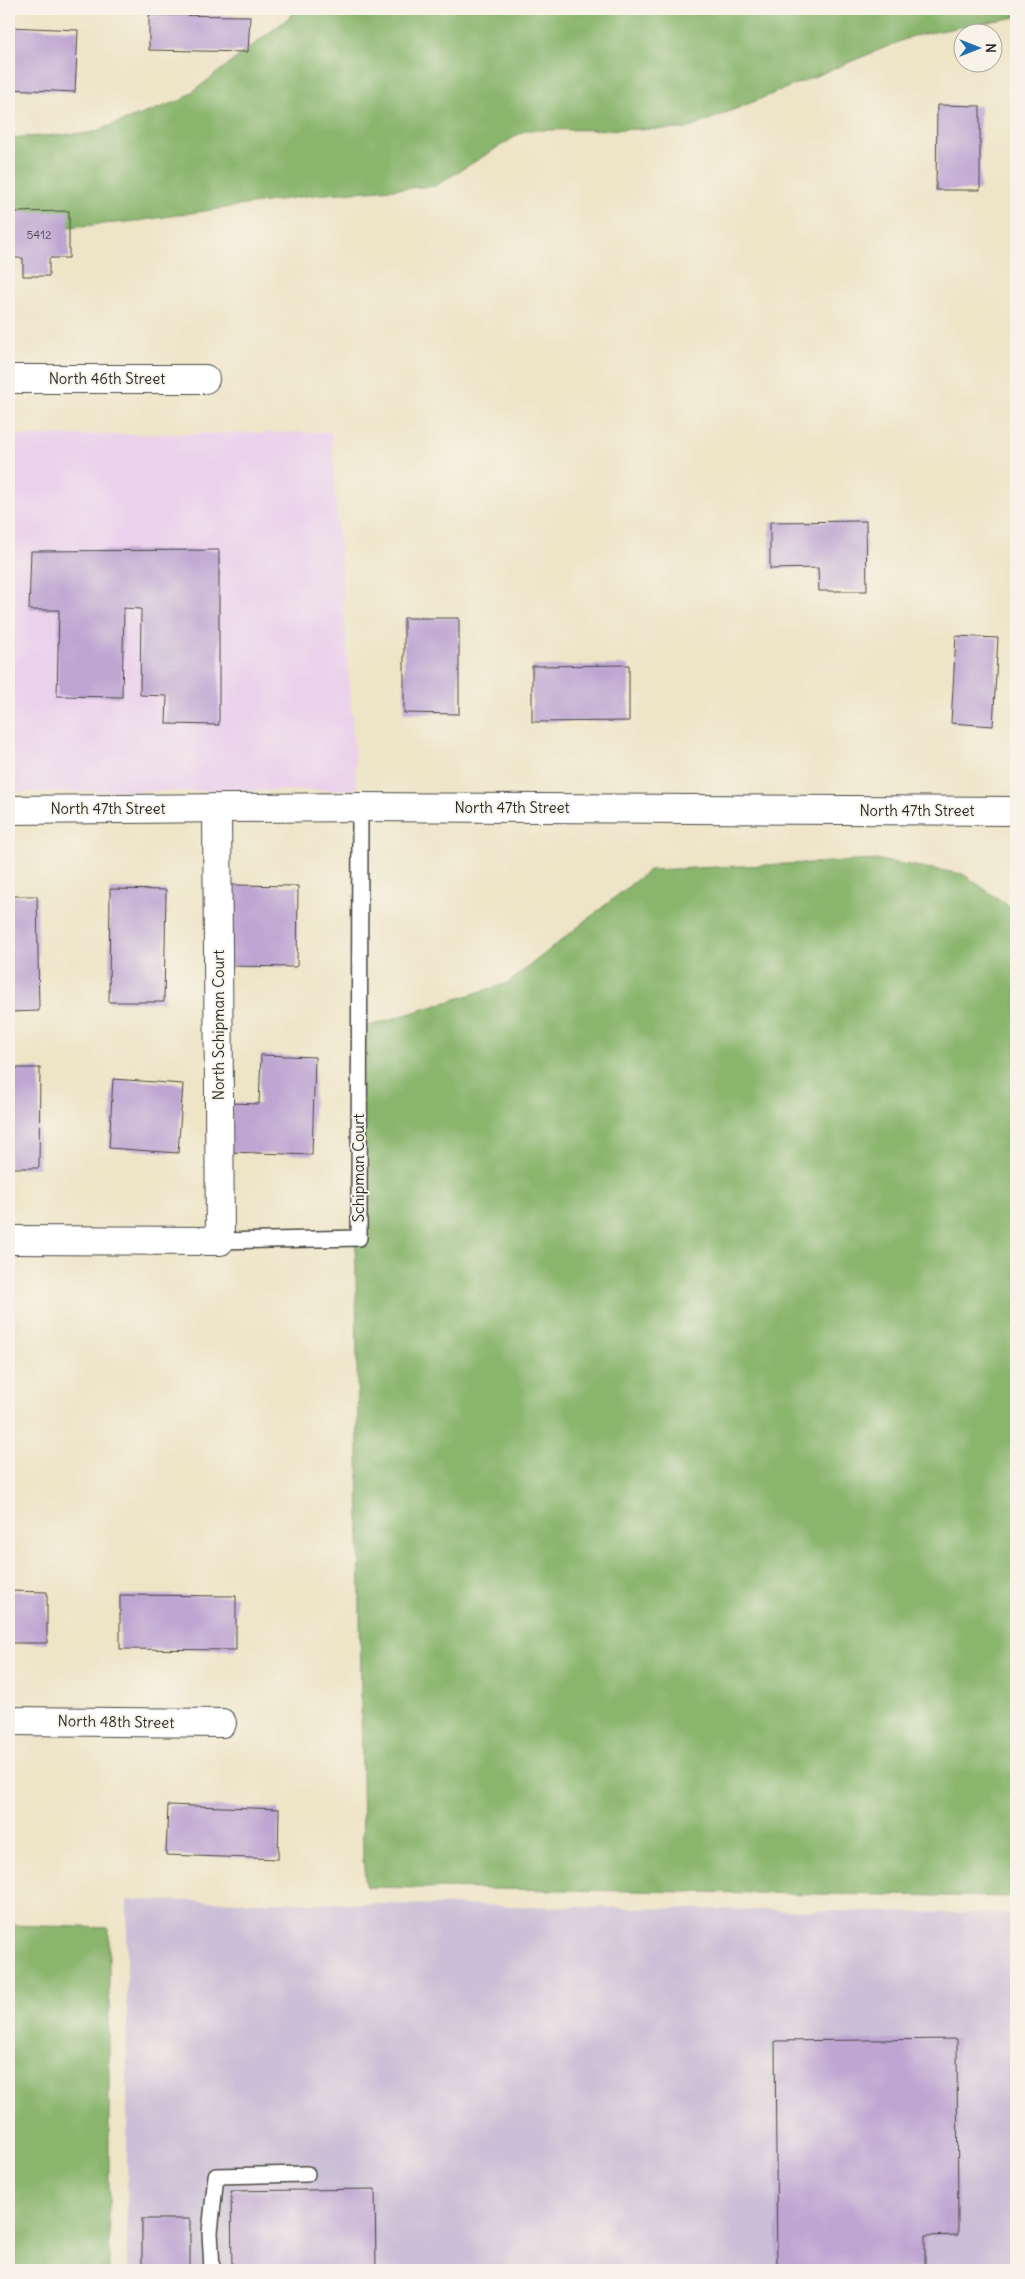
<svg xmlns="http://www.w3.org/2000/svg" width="1025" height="2279" font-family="Delius,sans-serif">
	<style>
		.built { fill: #ead1ec }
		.industrial { fill: #cabfd6 }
		.forest { fill: #89b56d; stroke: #5a704c }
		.building { fill: #bea5d2 }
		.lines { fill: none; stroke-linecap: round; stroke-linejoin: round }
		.service-casing { stroke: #484742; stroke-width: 18 }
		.minor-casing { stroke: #484742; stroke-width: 30 }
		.service { stroke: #fff; stroke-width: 15 }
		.minor { stroke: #fff; stroke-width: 28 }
		.labels { text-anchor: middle; stroke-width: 4; stroke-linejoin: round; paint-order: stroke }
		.number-label { font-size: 12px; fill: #504a55 }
		.street-label { font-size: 15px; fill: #2b2b2b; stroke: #f7f3e8 }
	</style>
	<rect width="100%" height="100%" fill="#f7f3e8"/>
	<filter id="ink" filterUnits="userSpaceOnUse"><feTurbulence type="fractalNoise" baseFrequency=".02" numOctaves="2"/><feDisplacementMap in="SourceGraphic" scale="10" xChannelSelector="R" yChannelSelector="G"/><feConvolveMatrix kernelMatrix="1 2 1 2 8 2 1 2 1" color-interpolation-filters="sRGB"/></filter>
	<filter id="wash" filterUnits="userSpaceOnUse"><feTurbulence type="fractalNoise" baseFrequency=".0096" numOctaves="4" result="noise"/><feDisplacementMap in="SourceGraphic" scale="20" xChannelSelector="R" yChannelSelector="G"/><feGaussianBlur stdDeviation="1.12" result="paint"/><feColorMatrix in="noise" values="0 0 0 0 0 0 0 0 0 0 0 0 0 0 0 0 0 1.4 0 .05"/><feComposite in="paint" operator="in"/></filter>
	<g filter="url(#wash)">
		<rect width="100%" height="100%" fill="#eee4c6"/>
		<polygon class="built" points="331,432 357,790 9,792 9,436"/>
		<polygon class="industrial" points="127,1900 1016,1914 1016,2270 127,2270"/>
		<g class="forest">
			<polygon points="300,9 1016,9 1016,17 913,36 687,129 526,130 435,186 313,195 137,221 23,231 9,229 9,138 90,133 182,100"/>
			<polygon points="879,860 963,874 1016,911 1016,1897 366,1887 363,1859 353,1031 508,983 649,870"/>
			<polygon points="9,1925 109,1928 109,2269 107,2270 9,2270"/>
		</g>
		<g id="blocks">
			<g class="building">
				<polygon points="149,15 250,16 248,52 149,50"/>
				<polygon points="9,27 78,30 75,92 9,89"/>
				<polygon points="937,105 980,106 980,190 936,190"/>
				<polygon points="69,211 69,258 49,258 49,276 23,276 23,258 9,258 9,212"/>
				<polygon points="866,521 867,591 819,591 818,568 770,569 770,522"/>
				<polygon points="219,550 219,725 166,724 167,696 140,695 141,609 124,608 122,697 57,696 59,610 29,610 31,551"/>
				<polygon points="404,618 459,618 459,714 404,713"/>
				<polygon points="956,636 998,638 993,726 951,723"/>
				<polygon points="629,665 629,721 532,722 532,666"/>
				<polygon points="231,885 298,886 297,967 229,966"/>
				<polygon points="110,889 166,890 164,1002 109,1002"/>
				<polygon points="9,896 37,896 39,1011 9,1012"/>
				<polygon points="261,1055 315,1057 312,1155 230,1152 232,1103 259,1104"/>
				<polygon points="9,1068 40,1068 39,1168 9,1168"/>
				<polygon points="113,1079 183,1084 178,1153 109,1148"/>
				<polygon points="9,1591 47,1592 47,1643 9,1643"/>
				<polygon points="120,1595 236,1596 236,1650 120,1649"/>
				<polygon points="168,1805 279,1809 278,1859 166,1855"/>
				<polygon points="957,2039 958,2235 925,2236 925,2268 777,2269 775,2041"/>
				<polygon points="375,2189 376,2270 232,2270 231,2191"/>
				<rect x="142" y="2219" width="48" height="51"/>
			</g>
		</g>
	</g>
	<g filter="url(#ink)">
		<use href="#blocks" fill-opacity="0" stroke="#484742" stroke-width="1"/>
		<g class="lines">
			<g class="service-casing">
				<g id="service">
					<polyline points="220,1241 359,1238 360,807"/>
					<polyline points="212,2270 210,2232 216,2176 307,2174"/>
				</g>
			</g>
			<g class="minor-casing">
				<g id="minor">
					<polyline points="9,379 205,379"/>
					<polyline points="9,810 360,807 1016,811"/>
					<polyline points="9,1240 220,1241 217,809"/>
					<polyline points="9,1721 222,1723"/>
				</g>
			</g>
			<use href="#service" class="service"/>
			<use href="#minor" class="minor"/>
		</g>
	</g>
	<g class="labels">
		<g class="number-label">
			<text x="39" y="239">5412</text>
		</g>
		<g class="street-label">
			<text x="107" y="384">North 46th Street</text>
			<text x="512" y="813">North 47th Street</text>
			<text x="108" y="814">North 47th Street</text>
			<text x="917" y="816">North 47th Street</text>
			<text transform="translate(219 1025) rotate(-90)" y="5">North Schipman Court</text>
			<text transform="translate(359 1168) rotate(-90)" y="5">Schipman Court</text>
			<text transform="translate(116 1722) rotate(1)" y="5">North 48th Street</text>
		</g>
	</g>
	<rect width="1025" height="2279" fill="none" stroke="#f7f3e8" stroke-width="30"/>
	<g transform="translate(978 48) rotate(90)"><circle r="24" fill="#f7f3e8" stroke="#a5a39c"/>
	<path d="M0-4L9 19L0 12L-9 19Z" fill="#1f6fb2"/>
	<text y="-8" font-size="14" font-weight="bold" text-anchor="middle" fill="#2b2b2b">N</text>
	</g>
</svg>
